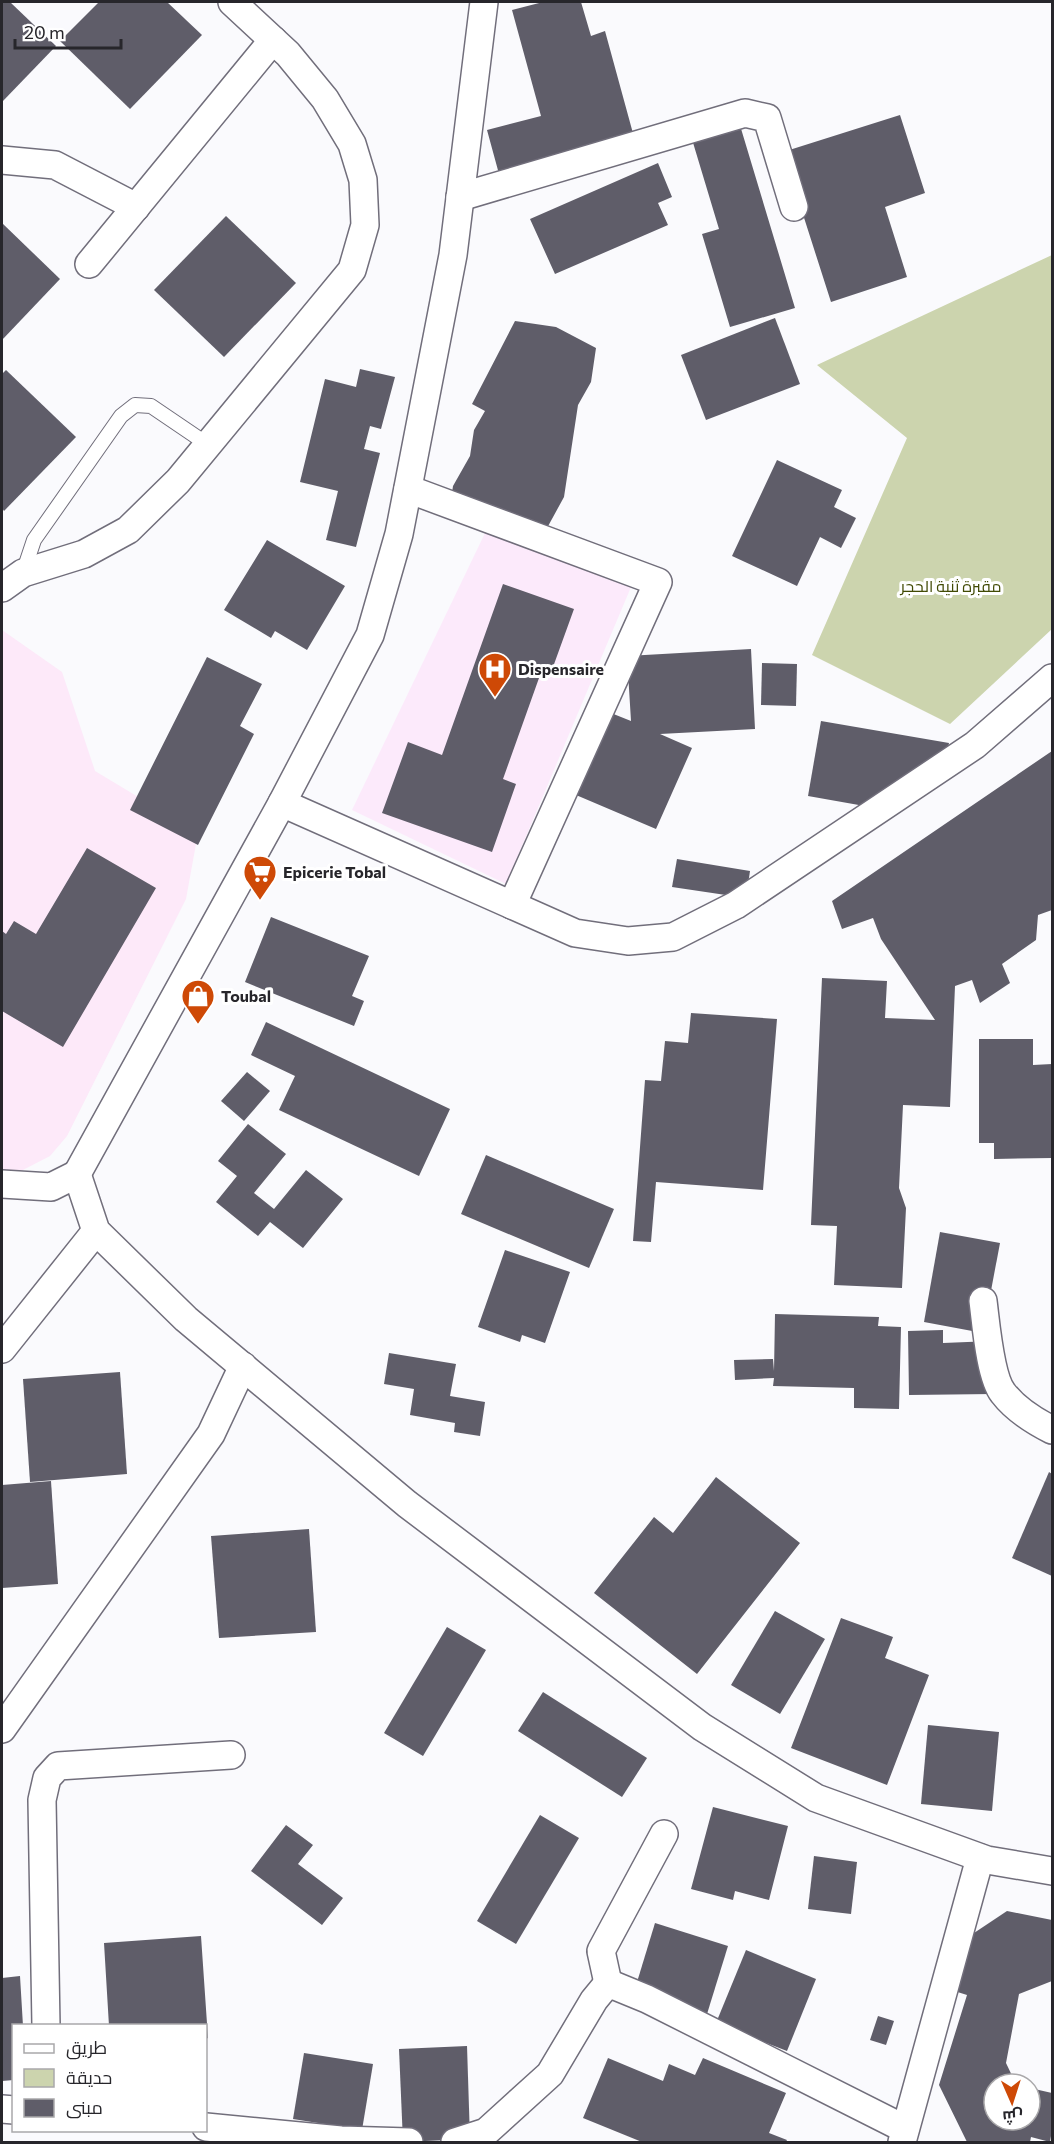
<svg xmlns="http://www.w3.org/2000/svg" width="1054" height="2144" font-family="Commissioner,Cairo,sans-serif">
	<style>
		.education { fill: #fde9f9 }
		.medical { fill: #fceafb }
		.green { fill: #ccd4ae }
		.building { fill: #5f5d69 }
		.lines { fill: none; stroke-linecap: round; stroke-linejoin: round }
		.lane-casing { stroke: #716e7b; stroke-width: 16 }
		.street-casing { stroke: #716e7b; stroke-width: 30 }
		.lane { stroke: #fff; stroke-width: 14 }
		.street { stroke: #fff; stroke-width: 27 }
		.labels { text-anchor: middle; stroke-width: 6; stroke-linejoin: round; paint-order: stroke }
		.park-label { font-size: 16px; fill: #414a04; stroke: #fff }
		.poi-label { font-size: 16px; font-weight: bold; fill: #27262b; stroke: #fff; text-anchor: start }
	</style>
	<rect width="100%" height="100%" fill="#fafafd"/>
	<polygon class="education" points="2,630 62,672 95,771 198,833 186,899 67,1136 50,1156 21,1171 2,1172"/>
	<polygon class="medical" points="486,531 631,587 506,884 352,810"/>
	<polygon class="green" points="1052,255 1052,629 950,724 812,655 907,438 817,365"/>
	<g class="building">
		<polygon points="2,2 10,2 56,46 2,102"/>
		<polygon points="99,2 167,2 202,35 130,109 60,41"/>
		<polygon points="543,2 581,2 591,36 605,31 637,148 502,185 487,130 541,116 512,10"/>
		<polygon points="900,115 925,193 885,207 907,277 831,302 783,152"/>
		<polygon points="739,122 795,308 730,327 702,234 719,229 691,136"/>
		<polygon points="658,163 672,197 658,203 668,225 555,274 530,219"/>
		<polygon points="226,216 296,283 224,357 154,290"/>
		<polygon points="2,223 60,279 2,340"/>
		<polygon points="775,318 800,384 706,420 681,355"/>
		<polygon points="515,321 556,327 596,348 591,382 578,405 564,497 535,550 450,506 453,486 470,456 474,430 485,411 472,404"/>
		<polygon points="360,369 395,377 381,429 370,426 364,449 380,453 356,547 326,540 338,491 300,482 325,379 356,387"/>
		<polygon points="6,370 76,437 4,511 2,508 2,374"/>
		<polygon points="777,460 842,490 834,507 856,518 841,548 820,537 797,586 732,556"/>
		<polygon points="267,540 345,586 307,650 275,631 271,638 224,610"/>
		<polygon points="503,584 574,609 553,667 544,664 503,779 516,784 492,852 382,813 408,742 442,755"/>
		<polygon points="751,649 755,729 660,734 692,748 656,829 576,795 611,713 631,721 627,656"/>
		<polygon points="207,657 262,684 240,726 254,734 198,845 130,810"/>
		<polygon points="762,663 797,664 796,706 761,705"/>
		<polygon points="821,721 949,743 943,776 887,810 808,796"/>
		<polygon points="1052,751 1052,910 1038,915 1036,940 1002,964 1010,983 980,1003 972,980 955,986 950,1107 903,1105 899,1188 906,1208 902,1288 834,1285 837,1226 811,1225 822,978 887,981 885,1018 935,1020 881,939 873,918 842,929 832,901"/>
		<polygon points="87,848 156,888 63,1047 2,1011 2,931 6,934 14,921 36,934"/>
		<polygon points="677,859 750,871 746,898 672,887"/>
		<polygon points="271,917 369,956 352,996 364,1001 354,1026 245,982"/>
		<polygon points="691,1013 777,1019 763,1190 656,1182 651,1242 633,1241 645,1080 661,1081 665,1041 688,1043"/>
		<polygon points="266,1022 450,1109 419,1176 279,1110 295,1076 251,1055"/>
		<polygon points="979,1039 1033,1039 1033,1065 1052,1064 1052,1158 994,1159 994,1143 979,1143"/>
		<polygon points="247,1072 270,1091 244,1121 221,1101"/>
		<polygon points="248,1124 286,1154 254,1193 274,1209 306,1170 343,1199 303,1248 270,1222 258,1236 216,1202 237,1176 218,1161"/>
		<polygon points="486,1155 614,1209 589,1268 461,1214"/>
		<polygon points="940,1232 1000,1243 983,1333 924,1322"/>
		<polygon points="505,1250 570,1272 545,1343 522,1335 520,1342 478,1327"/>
		<polygon points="775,1314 879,1317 878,1326 901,1327 899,1409 854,1408 854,1388 773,1386 774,1378 735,1380 734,1360 773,1359 774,1371"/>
		<polygon points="943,1330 943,1343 992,1341 993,1394 909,1395 908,1331"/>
		<polygon points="389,1353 456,1364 450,1396 485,1402 480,1436 454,1432 455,1423 410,1415 414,1389 384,1384"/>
		<polygon points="120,1372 127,1474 30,1482 23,1379"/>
		<polygon points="1049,1472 1052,1474 1052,1576 1012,1558"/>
		<polygon points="716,1477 800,1543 697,1674 594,1593 654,1517 673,1533"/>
		<polygon points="51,1481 58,1584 2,1588 2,1485"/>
		<polygon points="309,1529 316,1632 219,1638 211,1536"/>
		<polygon points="775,1611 825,1639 780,1714 731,1685"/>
		<polygon points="841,1618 893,1637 885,1658 929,1675 887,1785 791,1748"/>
		<polygon points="447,1627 486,1650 423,1756 384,1733"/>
		<polygon points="543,1692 647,1758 622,1797 518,1731"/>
		<polygon points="928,1725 999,1732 992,1811 921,1804"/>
		<polygon points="713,1807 788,1826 769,1900 735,1891 733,1900 691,1889"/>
		<polygon points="540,1815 579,1838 516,1944 477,1921"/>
		<polygon points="286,1825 313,1845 298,1864 343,1898 322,1925 251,1871"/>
		<polygon points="814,1856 857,1862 851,1914 808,1909"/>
		<polygon points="1007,1911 1052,1920 1052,1981 1019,1994 1006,2063 1016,2084 994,2084 994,2120 1030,2120 1030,2088 1052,2093 1052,2130 1050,2142 1031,2137 1030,2142 967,2142 939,2085 967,1995 948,1989 962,1941"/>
		<polygon points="655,1923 728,1946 707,2014 634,1992"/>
		<polygon points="201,1936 208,2038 206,2039 206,2026 109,2026 104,1943"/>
		<polygon points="746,1950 816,1979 787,2051 716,2023"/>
		<polygon points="20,1976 23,2026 14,2026 14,2080 2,2081 2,1978"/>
		<polygon points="878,2016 894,2021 886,2045 870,2040"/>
		<polygon points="467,2046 470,2139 403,2142 399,2049"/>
		<polygon points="304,2053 373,2064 362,2130 293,2119"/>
		<polygon points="608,2058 663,2081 669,2064 695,2075 703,2058 786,2093 769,2133 787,2140 786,2142 642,2142 583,2118"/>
	</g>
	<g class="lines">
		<g class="lane-casing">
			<polyline id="lane" points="23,573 34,540 121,416 135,405 151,406 207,444"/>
		</g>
		<g class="street-casing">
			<g id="street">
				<polyline points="2,160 55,165 136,207"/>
				<polyline points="460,197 745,113 767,118 794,207"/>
				<polyline points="89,264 273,40"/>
				<polyline points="408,489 658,582 512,905"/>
				<polyline points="2,588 23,573 84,554 128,530 178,481 352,270 365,225 363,180 352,144 325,99 288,54 232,2"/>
				<polyline points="282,803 575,933 628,941 673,937 736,905 975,745 1052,678"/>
				<polyline points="77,1174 282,803 370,635 399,534 453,255 484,2"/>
				<polyline points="2,1184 51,1187 77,1174 96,1231 186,1319 407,1504 702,1727 816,1798 987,1860 1052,1871"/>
				<path d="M983 1301C986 1324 990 1377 1003 1393 1016 1410 1034 1421 1052 1430"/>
				<polyline points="2,1349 96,1231"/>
				<polyline points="2,1729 211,1434 243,1366"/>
				<polyline points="608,1983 601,1951 664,1834"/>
				<polyline points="46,2026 42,1800 47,1778 58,1766 231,1755"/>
				<polyline points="2,2109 14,2110"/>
				<polyline points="206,2127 341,2140 409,2142"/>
				<polyline points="455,2142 486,2132 550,2074 594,2000 608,1983 647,1999 905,2129"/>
				<polyline points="902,2142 980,1858"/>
			</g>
		</g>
		<use href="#lane" class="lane"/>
		<use href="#street" class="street"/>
	</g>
	<defs>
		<g id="hospital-pin" transform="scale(1.725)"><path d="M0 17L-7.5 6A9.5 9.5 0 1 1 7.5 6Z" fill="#ce4906" stroke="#fff"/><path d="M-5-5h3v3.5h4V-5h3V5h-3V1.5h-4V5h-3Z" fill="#fff"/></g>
		<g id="supermarket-pin" transform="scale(1.725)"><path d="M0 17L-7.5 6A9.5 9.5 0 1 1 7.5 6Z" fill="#ce4906" stroke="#fff"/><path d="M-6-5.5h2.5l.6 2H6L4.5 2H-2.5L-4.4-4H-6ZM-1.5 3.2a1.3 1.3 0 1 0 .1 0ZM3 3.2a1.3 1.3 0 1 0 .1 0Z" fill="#fff"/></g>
		<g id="shop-pin" transform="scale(1.725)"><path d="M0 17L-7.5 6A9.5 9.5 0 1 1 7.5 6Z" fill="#ce4906" stroke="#fff"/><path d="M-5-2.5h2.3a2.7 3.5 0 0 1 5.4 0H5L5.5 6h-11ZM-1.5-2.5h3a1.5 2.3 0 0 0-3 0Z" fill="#fff"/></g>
	</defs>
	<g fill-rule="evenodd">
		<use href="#hospital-pin" x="495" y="669"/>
		<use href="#supermarket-pin" x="260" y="872"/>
		<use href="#shop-pin" x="198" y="996"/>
	</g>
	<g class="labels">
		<g class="park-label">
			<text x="951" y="592">مقبرة ثنية الحجر</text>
		</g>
		<g class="poi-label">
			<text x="518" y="675">Dispensaire</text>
			<text x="283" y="878">Epicerie Tobal</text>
			<text x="221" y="1002">Toubal</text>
		</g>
	</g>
	<rect width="1054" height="2144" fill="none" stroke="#27262b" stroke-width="6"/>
	<rect x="12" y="2024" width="195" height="108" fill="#ffffff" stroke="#a9a8aa" stroke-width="1.5"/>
	<rect x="24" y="2044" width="30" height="9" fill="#ffffff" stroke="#a9a8aa" stroke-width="1.5"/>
	<text x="66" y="2054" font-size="18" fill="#27262b">طريق</text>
	<rect x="24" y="2069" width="30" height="18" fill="#ccd4ae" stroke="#a9a8aa" stroke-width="1.5"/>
	<text x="66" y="2084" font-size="18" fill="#27262b">حديقة</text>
	<rect x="24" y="2099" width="30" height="18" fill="#5f5d69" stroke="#a9a8aa" stroke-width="1.5"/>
	<text x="66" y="2114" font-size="18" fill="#27262b">مبنى</text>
	<g transform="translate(1012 2102) rotate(177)"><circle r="28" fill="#ffffff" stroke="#a9a8aa" stroke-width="1.5"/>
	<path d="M0-4.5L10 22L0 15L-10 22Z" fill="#ce4906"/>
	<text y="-9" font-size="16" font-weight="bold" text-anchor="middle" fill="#27262b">ش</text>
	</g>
	<path d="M15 39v9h106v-9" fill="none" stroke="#27262b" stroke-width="3"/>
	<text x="24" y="39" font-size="18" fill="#27262b" stroke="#ffffff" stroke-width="4.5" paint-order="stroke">20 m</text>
</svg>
